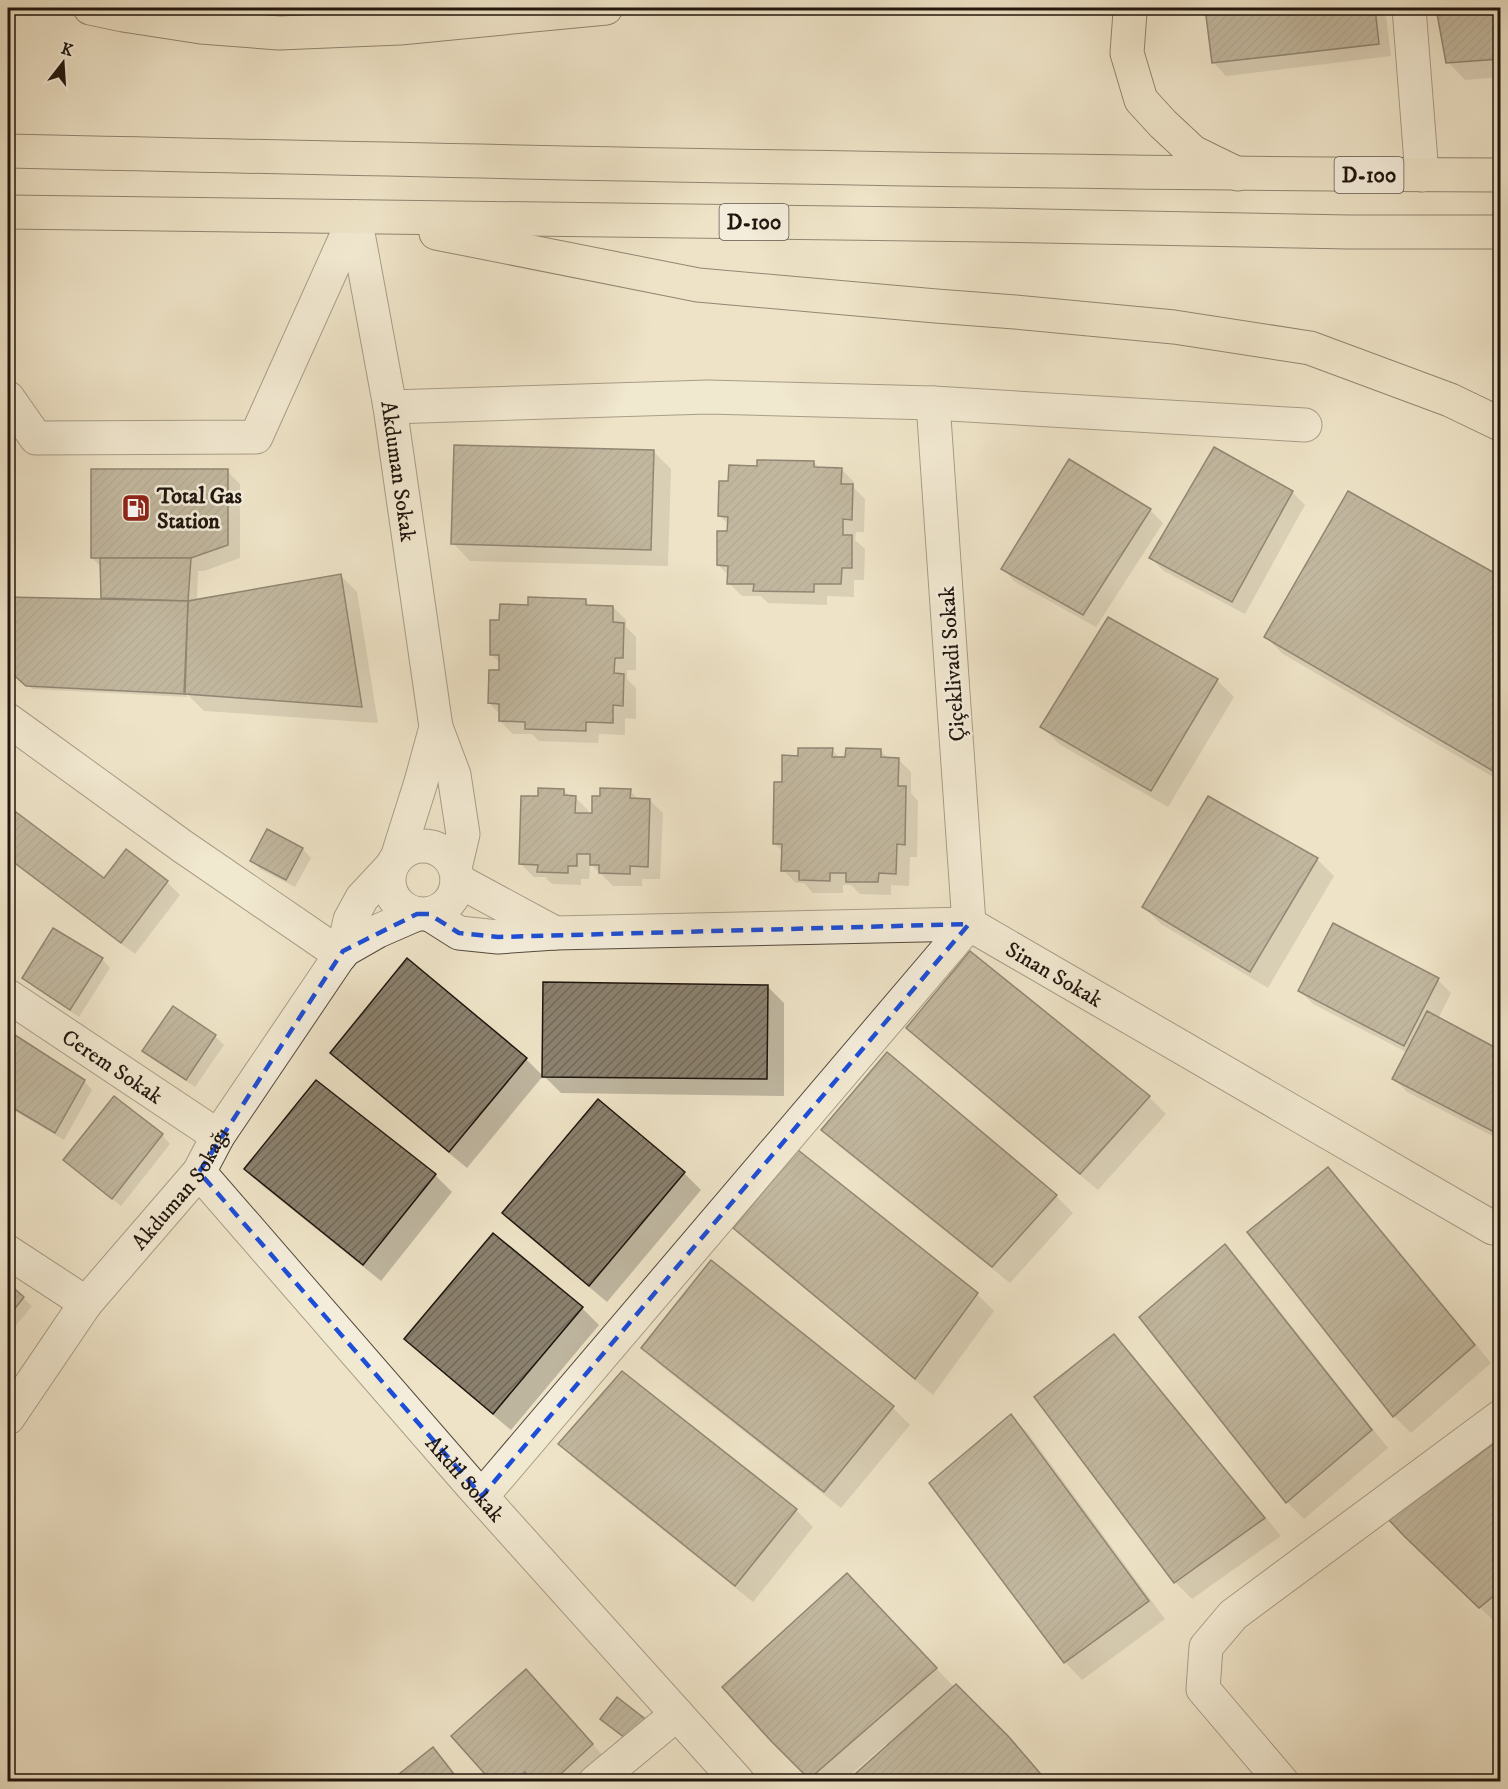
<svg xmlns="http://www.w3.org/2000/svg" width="1508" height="1789" font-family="'IM FELL DW Pica',serif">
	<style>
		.shadow { fill: #0003 }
		.building { fill: url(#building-hatch); stroke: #20160e; stroke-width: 1.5 }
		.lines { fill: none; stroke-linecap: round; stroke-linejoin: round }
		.minor-casing { stroke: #54493c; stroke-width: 35 }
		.major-casing { stroke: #20160e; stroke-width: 35 }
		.highway-casing { stroke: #20160e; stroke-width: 35 }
		.minor { stroke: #f4eddb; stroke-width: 33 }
		.major { stroke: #eee3c7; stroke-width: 33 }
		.highway { stroke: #eee3c7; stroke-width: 33 }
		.marked { fill: none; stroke: #1d4ed8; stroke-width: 4.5; stroke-dasharray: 12 8; stroke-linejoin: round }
		.labels { text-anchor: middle; stroke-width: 5; stroke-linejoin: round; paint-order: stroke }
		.shield { fill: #f4eddb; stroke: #60564c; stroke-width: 1.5 }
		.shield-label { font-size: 21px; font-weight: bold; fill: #20160e }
		.street-label { font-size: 22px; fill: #20160e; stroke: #f4eddb }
		.poi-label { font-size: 22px; font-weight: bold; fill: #20160e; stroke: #f4eddb; text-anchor: start }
	</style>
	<defs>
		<pattern id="building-hatch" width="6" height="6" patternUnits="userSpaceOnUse" patternTransform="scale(1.5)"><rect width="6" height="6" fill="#8b816e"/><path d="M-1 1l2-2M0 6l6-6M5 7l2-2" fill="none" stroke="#716959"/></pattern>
	</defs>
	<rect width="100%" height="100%" fill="#eee3c7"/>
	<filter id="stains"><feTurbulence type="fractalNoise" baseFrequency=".00333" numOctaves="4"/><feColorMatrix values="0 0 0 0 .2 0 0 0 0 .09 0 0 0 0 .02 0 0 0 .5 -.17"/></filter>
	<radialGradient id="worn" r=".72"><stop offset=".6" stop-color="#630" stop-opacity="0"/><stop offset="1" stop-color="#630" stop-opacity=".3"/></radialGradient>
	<g class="shadow">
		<polygon points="1207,8 1385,8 1391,56 1226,76 1213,62"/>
		<polygon points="1437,8 1500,8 1500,77 1465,80 1448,62"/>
		<polygon points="654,452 671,469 668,566 470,561 453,543"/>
		<polygon points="814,462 820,468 841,469 854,482 854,488 865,499 864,532 856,532 855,540 865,549 864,580 854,580 854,597 827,596 827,605 768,603 761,596 742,596 729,583 729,576 718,565 729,533 729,525 720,516 730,483 758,468"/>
		<polygon points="227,471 240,484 240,558 204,571 198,571 197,601 340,575 357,592 378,723 204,711 187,694 187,697 32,689 8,669 8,598 106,601 103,598 102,568 92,558"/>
		<polygon points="1292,492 1305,505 1245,614 1164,571 1151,558"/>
		<polygon points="1348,493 1500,578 1500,781 1283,654 1266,637"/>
		<polygon points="1150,510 1163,523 1096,627 1015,582 1003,569"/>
		<polygon points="585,600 591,607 613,607 626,620 626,627 636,637 636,670 627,670 627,679 636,688 636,719 625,718 625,735 599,734 598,743 539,741 532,734 513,734 500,721 500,714 489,703 500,671 500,663 491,654 501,621 530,606"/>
		<polygon points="1217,680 1234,697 1168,807 1059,744 1042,727"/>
		<polygon points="832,750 841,759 880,750 889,759 898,759 911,772 911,793 918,801 917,857 910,857 909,886 891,885 891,895 860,894 851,885 843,885 843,893 813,893 804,883 796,883 783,870 783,852 774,843 783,783 799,757"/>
		<polygon points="564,790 570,797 575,797 588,810 588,815 593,815 630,791 639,800 649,800 663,813 660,879 642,879 642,886 613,886 593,866 590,866 589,879 581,879 581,885 552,884 545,877 534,877 521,864 540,797"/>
		<polygon points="16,814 104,880 167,882 180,895 135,954 8,859 8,826"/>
		<polygon points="268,831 303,849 311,858 295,887 260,869 252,860"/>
		<polygon points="1317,859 1334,876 1268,988 1161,924 1144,907"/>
		<polygon points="1333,925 1438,980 1451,993 1438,1019 1500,1052 1500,1140 1407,1092 1394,1079 1408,1053 1313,1004 1300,991"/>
		<polygon points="102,959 110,968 79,1017 32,986 23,977"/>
		<polygon points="767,986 784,1003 784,1096 561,1093 544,1076"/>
		<polygon points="173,1008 215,1036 224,1045 195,1087 153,1059 144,1051"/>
		<polygon points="908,1028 1149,1097 1166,1114 1098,1190 925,1045"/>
		<polygon points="15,1037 84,1081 92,1090 64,1140 8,1107 8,1049"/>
		<polygon points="332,1053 526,1059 543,1076 467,1168 349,1070"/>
		<polygon points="823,1130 1056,1196 1073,1213 1010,1283 840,1147"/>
		<polygon points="162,1135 170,1144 121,1206 65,1160"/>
		<polygon points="246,1169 435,1175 452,1192 381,1281 263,1186"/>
		<polygon points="1328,1169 1345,1186 1491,1363 1411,1433 1394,1416"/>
		<polygon points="684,1173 701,1190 607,1302 521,1230 504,1213"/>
		<polygon points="735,1228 977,1294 994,1311 933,1395 752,1245"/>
		<polygon points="1225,1246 1242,1263 1388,1448 1304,1519 1287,1502 1141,1317"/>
		<polygon points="8,1285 32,1306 8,1335"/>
		<polygon points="582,1308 599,1325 511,1430 423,1356 406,1339"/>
		<polygon points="1114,1336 1131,1353 1281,1536 1192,1599 1175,1582"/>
		<polygon points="643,1348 893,1408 910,1425 841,1508 660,1365"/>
		<polygon points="622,1373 796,1510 813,1527 753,1602 577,1461 560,1444"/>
		<polygon points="1011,1416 1028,1433 1165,1619 1082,1680 1065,1662 931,1483"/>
		<polygon points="1500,1441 1500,1621 1497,1624 1423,1553 1392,1520"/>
		<polygon points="864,1592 954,1687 956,1686 1026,1756 1048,1782 848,1782 887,1747 886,1744 842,1782 814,1782 772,1740"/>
		<polygon points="539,1684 605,1758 579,1782 494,1782"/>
		<polygon points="433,1749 446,1762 461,1782 392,1782"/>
	</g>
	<g class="building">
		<polygon points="1205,8 1375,8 1379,44 1212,63"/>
		<polygon points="1436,8 1500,8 1500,59 1446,63"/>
		<polygon points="454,445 654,450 651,550 451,544"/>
		<polygon points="1214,447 1293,491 1232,602 1149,558"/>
		<polygon points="1069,459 1151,509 1083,615 1001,569"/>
		<polygon points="757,460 814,461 814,467 842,468 841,484 853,484 852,520 843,519 843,535 852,535 852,568 842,568 841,584 814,584 814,592 753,591 754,584 727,584 728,566 717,565 717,531 727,531 728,517 718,516 719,481 728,481 729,465 757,466"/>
		<polygon points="91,469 228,469 228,545 191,558 91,558"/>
		<polygon points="1348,491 1500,576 1500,775 1264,637"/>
		<polygon points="100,558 191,558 188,601 101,598"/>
		<polygon points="341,574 362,707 185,694 188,601"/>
		<polygon points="8,597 188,601 184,694 26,686 8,670"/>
		<polygon points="528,597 586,599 586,605 613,606 613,622 624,623 623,658 615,658 614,673 624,674 623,706 613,705 613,723 586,722 586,731 525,729 525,722 499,721 499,704 488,703 489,670 499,670 499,655 490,655 490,620 499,620 500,604 528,605"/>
		<polygon points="1108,617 1218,679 1151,791 1040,727"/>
		<polygon points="798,748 833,748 832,757 845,757 846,748 881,749 881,757 899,758 898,786 906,786 905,845 897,844 896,874 879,873 878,882 846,882 846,873 830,873 830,881 799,880 799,871 781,871 782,844 773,844 774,782 782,782 782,755 798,756"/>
		<polygon points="538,788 564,789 564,795 576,796 575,813 592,813 592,796 600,796 600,788 631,789 630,798 650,799 648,867 630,866 630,874 599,873 599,865 590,865 590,854 577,854 577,866 568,866 568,873 537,872 538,865 519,864 521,796 538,796"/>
		<polygon points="1208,796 1318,858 1250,972 1142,907"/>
		<polygon points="16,812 104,878 126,849 168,881 121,943 8,858 8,823"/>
		<polygon points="267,829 303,848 286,880 250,861"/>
		<polygon points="1333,923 1439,978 1404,1046 1298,991"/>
		<polygon points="53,928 103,958 70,1010 22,978"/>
		<polygon points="970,951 1150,1096 1080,1174 906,1028"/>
		<polygon points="407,958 527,1058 449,1152 330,1053"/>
		<polygon points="543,982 768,985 767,1079 542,1077"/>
		<polygon points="173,1006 216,1035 186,1080 142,1051"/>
		<polygon points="1427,1011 1500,1050 1500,1130 1498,1134 1392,1079"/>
		<polygon points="15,1035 85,1080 55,1133 8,1105 8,1046"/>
		<polygon points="887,1052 1057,1195 992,1267 821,1130"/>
		<polygon points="316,1080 436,1174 363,1265 244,1169"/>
		<polygon points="114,1096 163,1134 112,1199 63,1160"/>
		<polygon points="598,1099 685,1172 589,1286 502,1213"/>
		<polygon points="798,1150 978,1293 915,1379 733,1228"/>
		<polygon points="1328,1167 1475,1345 1393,1417 1247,1232"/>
		<polygon points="493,1233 583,1307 493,1414 404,1339"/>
		<polygon points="1225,1244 1372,1430 1286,1503 1139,1317"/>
		<polygon points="711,1260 894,1406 824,1492 641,1348"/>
		<polygon points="8,1283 24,1297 8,1317"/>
		<polygon points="1114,1334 1265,1518 1174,1583 1034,1397"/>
		<polygon points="622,1371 797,1509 735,1586 558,1444"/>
		<polygon points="1011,1414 1149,1601 1064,1663 929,1483"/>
		<polygon points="1500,1439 1500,1591 1479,1608 1404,1536 1389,1520"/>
		<polygon points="847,1573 937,1668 809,1779 771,1741 722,1687"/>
		<polygon points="526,1669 593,1744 552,1782 533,1782 525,1772 515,1782 492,1782 451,1736"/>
		<polygon points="956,1684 1009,1737 1045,1779 1042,1782 846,1782"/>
		<polygon points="617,1697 649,1722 633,1744 600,1719"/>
		<polygon points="433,1747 460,1782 389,1782"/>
	</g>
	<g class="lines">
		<g class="minor-casing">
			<g id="minor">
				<polyline points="1409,8 1422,175"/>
				<path id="s1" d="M355 217 390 407 436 727 454 775 463 834 455 868"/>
				<polyline points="8,398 36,438 256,437 355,217"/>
				<polyline points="390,407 708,397 933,403 1305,425"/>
				<polyline points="8,720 182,846 341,955"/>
				<circle cx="423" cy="880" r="34"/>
				<polyline points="397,858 421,782 436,727"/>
				<polyline points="457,880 555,933"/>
				<path id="s2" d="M429 914 459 933 498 937 555 933 969 924 1493 1228 1500 1229"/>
				<polyline points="343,951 378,931 417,914"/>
				<path id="s3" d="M8 996 218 1136"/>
				<path id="s4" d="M199 1172 472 1486 738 1782"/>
				<polyline points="8,1252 86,1303"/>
				<path id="s5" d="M8 1418 86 1303 199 1172 218 1136 343 951 350 920 362 898 390 868"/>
				<polyline points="482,1496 969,924 933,403"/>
				<polyline points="595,1782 677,1714"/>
				<polyline points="1282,1782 1203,1689 1206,1647 1233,1615 1500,1417"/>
			</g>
		</g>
		<g class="major-casing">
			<g id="major">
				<polyline points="90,8 123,15 201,27 279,33 400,28 606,8"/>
				<polyline points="1132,8 1130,12 1127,53 1141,100 1163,124 1193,152 1238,174"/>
			</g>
		</g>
		<g class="highway-casing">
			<g id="highway">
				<path d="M8 151C505 162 1003 173 1500 175"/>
				<polyline points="8,212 989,225 1349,232 1500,232"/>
				<polyline points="436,233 698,285 936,306 1015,312 1174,327 1310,348 1450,400 1500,424"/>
			</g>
		</g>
		<use href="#minor" class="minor"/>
		<use href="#major" class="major"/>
		<use href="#highway" class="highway"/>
	</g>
	<path d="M0 0H1508V1789H0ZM417 914H429L459 933 498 937 969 924 482 1496 199 1172 343 951Z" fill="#eee3c7" fill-opacity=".55" fill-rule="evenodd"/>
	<path class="marked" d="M417 914H429L459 933 498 937 969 924 482 1496 199 1172 343 951Z"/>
	<defs>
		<g id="fuel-square" transform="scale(1.5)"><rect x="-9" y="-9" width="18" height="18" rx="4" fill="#8f2418" stroke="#f4eddb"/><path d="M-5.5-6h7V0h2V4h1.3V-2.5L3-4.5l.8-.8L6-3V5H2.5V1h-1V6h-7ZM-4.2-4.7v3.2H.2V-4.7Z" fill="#fff"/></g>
	</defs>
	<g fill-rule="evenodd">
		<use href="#fuel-square" x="136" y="508"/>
	</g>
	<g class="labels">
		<g class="shield">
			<rect x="1334.5" y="157" width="69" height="36" rx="4.5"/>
			<rect x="719.5" y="204" width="69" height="36" rx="4.5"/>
		</g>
		<g class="shield-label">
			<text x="1369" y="182">D-100</text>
			<text x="754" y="229">D-100</text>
		</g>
		<g class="street-label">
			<text dy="8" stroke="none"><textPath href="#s1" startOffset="258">Akduman Sokak</textPath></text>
			<text transform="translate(951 664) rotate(-94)" y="8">Çiçeklivadi Sokak</text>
			<text dy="8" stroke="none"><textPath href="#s2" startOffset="645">Sinan Sokak</textPath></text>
			<text dy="8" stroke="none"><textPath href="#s3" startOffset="126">Cerem Sokak</textPath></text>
			<text dy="8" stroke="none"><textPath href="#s5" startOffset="288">Akduman Sokağı</textPath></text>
			<text dy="8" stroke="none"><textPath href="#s4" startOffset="406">Akdil Sokak</textPath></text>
		</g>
		<g class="poi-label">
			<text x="157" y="503">Total Gas<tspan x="157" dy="25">Station</tspan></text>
		</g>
	</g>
	<rect width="1508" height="1789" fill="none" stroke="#eee3c7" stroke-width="30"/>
	<rect x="9" y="9" width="1490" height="1771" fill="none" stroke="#20160e" stroke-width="3"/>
	<rect x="15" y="15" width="1478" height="1759" fill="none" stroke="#20160e" stroke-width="1.5"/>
	<g transform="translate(63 63) rotate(17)" stroke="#f4eddb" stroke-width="4.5" paint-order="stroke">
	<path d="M0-4.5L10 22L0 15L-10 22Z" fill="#20160e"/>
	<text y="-9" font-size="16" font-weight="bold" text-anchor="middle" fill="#20160e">K</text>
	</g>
	<rect width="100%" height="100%" filter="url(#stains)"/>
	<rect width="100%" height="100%" fill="url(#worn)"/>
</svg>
